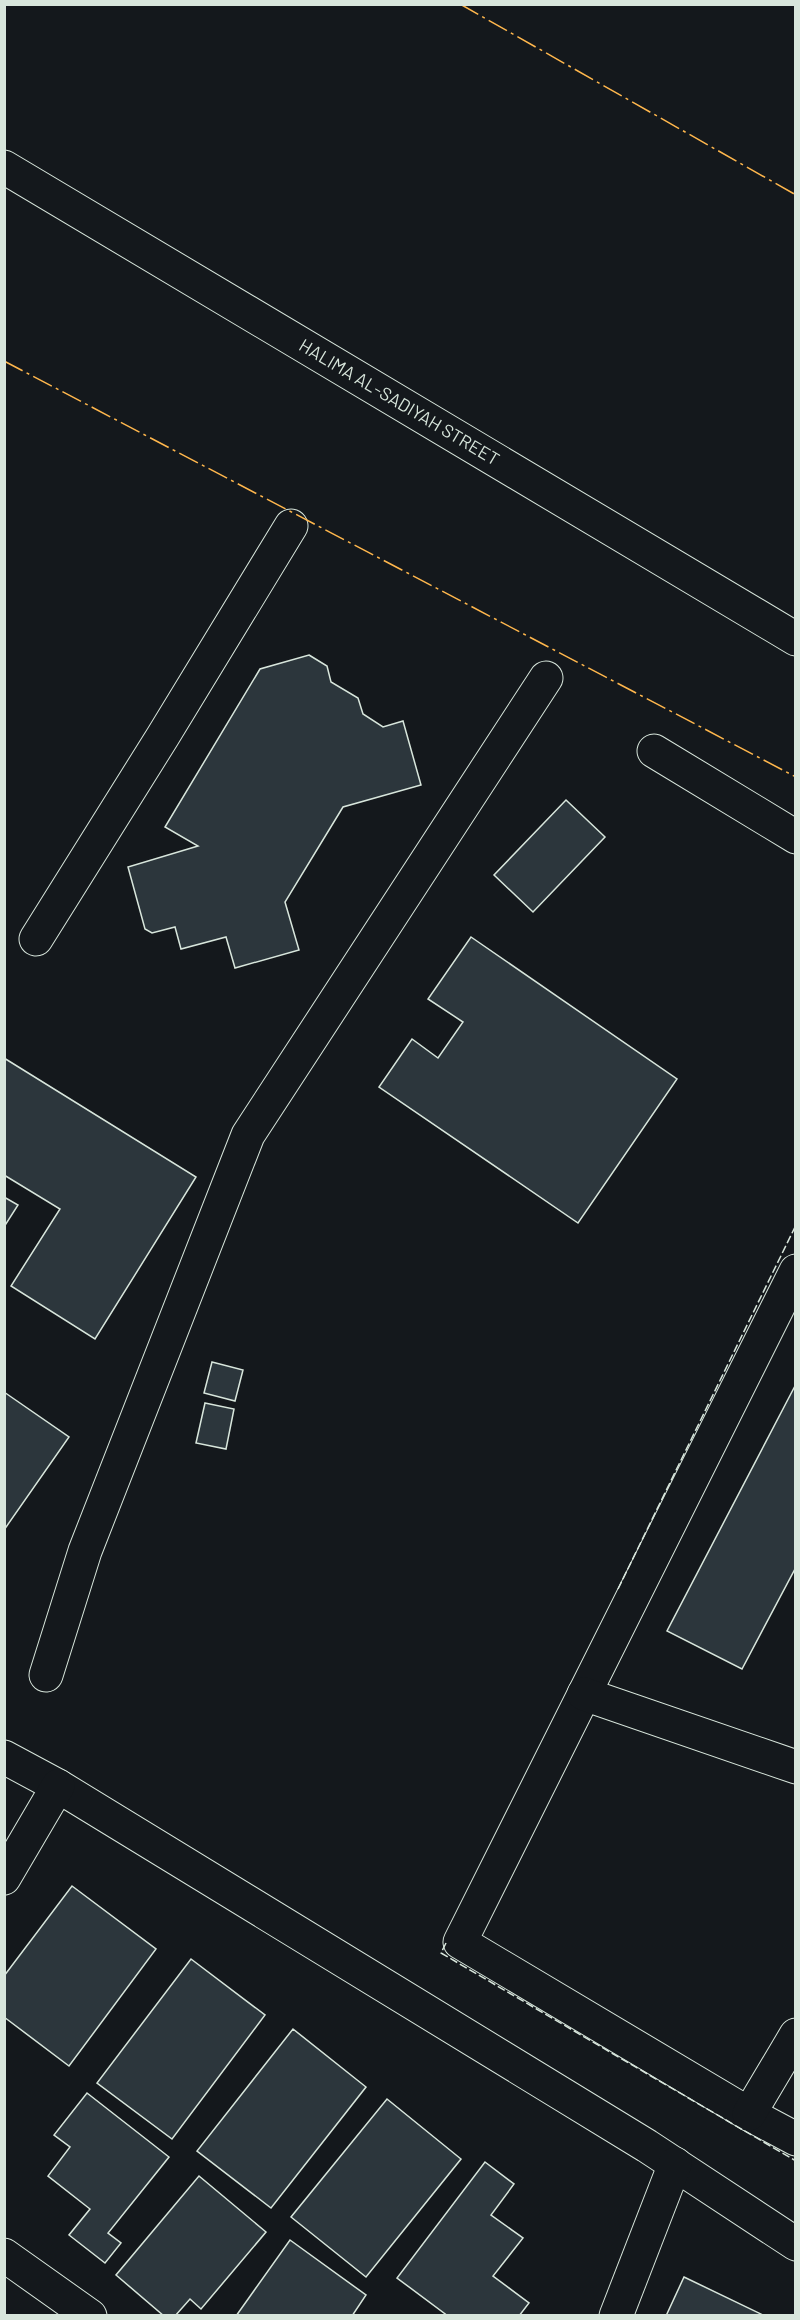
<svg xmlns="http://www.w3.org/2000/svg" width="800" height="2320" font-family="Barlow,sans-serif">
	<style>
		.building { fill: #2c363c; stroke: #d8e6dc; stroke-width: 1.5 }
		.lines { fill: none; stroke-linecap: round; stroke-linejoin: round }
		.minor-casing { stroke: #d8e6dc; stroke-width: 35 }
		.minor { stroke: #14181c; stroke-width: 33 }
		.fence { stroke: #d8e6dc; stroke-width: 1.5; stroke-dasharray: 8 3; stroke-linecap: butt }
		.power { stroke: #ffb74d; stroke-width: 1.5; stroke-dasharray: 21 4.5 3 4.5; stroke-linecap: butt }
		.labels { text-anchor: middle; stroke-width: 4.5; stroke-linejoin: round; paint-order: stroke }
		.street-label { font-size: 18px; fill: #d8e6dc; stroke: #14181c }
	</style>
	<rect width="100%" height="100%" fill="#14181c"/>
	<g class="building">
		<polygon points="309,655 327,666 331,682 358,698 363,714 383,727 403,721 421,785 343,807 285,902 299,950 235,968 226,937 181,949 175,927 152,933 145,929 128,867 198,846 165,827 260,669"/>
		<polygon points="566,800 605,837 533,912 494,875"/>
		<polygon points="471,937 677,1079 578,1223 379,1087 412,1039 438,1058 463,1022 428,999"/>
		<polygon points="4,1058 196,1177 95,1339 11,1286 60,1209 4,1175"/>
		<polygon points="4,1197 18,1205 4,1227"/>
		<polygon points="212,1362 243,1370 235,1401 204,1393"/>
		<polygon points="796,1384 796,1567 742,1669 667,1631"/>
		<polygon points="4,1392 69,1437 4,1530"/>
		<polygon points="205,1403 234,1409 226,1449 196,1443"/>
		<polygon points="72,1886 156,1949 69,2066 4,2017 4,1976"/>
		<polygon points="191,1959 265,2015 172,2139 97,2083"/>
		<polygon points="293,2029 366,2087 271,2208 197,2151"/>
		<polygon points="87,2093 169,2157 108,2233 121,2243 105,2263 69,2235 90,2209 48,2176 70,2147 54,2135"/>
		<polygon points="387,2099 461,2159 366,2277 291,2217"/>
		<polygon points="485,2162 514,2184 491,2215 523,2238 493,2276 529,2303 519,2316 448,2316 397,2278"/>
		<polygon points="199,2176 266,2232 201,2309 190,2299 175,2316 164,2316 116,2275"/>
		<polygon points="290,2240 366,2295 352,2316 236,2316"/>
		<polygon points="684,2277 765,2316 666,2316"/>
	</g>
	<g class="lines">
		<g class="minor-casing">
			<g id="minor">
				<path id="s1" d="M4 167 796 639"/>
				<polyline points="654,751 796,837"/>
				<polyline points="36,939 163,736 291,526"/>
				<polyline points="796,1271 460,1942 749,2114 796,2139"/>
				<polyline points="46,1675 85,1551 248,1135 546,678"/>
				<polyline points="584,1694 796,1767"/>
				<polyline points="4,1757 58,1786 647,2146 796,2244"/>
				<polyline points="4,1878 58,1786"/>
				<polyline points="749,2114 796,2035"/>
				<polyline points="4,2255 90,2316"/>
				<polyline points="616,2316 675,2164"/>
			</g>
		</g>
		<use href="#minor" class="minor"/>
		<g class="fence">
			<polyline points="618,1589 796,1225"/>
			<polyline points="446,1943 441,1953 796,2161"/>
		</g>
		<g class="power">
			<polyline points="460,4 796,195"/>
			<polyline points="4,361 796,777"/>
		</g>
	</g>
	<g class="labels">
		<g class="street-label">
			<text dy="6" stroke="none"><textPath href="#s1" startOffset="460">HALIMA AL-SADIYAH STREET</textPath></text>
		</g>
	</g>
	<rect width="800" height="2320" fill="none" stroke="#d8e6dc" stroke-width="12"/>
</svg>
